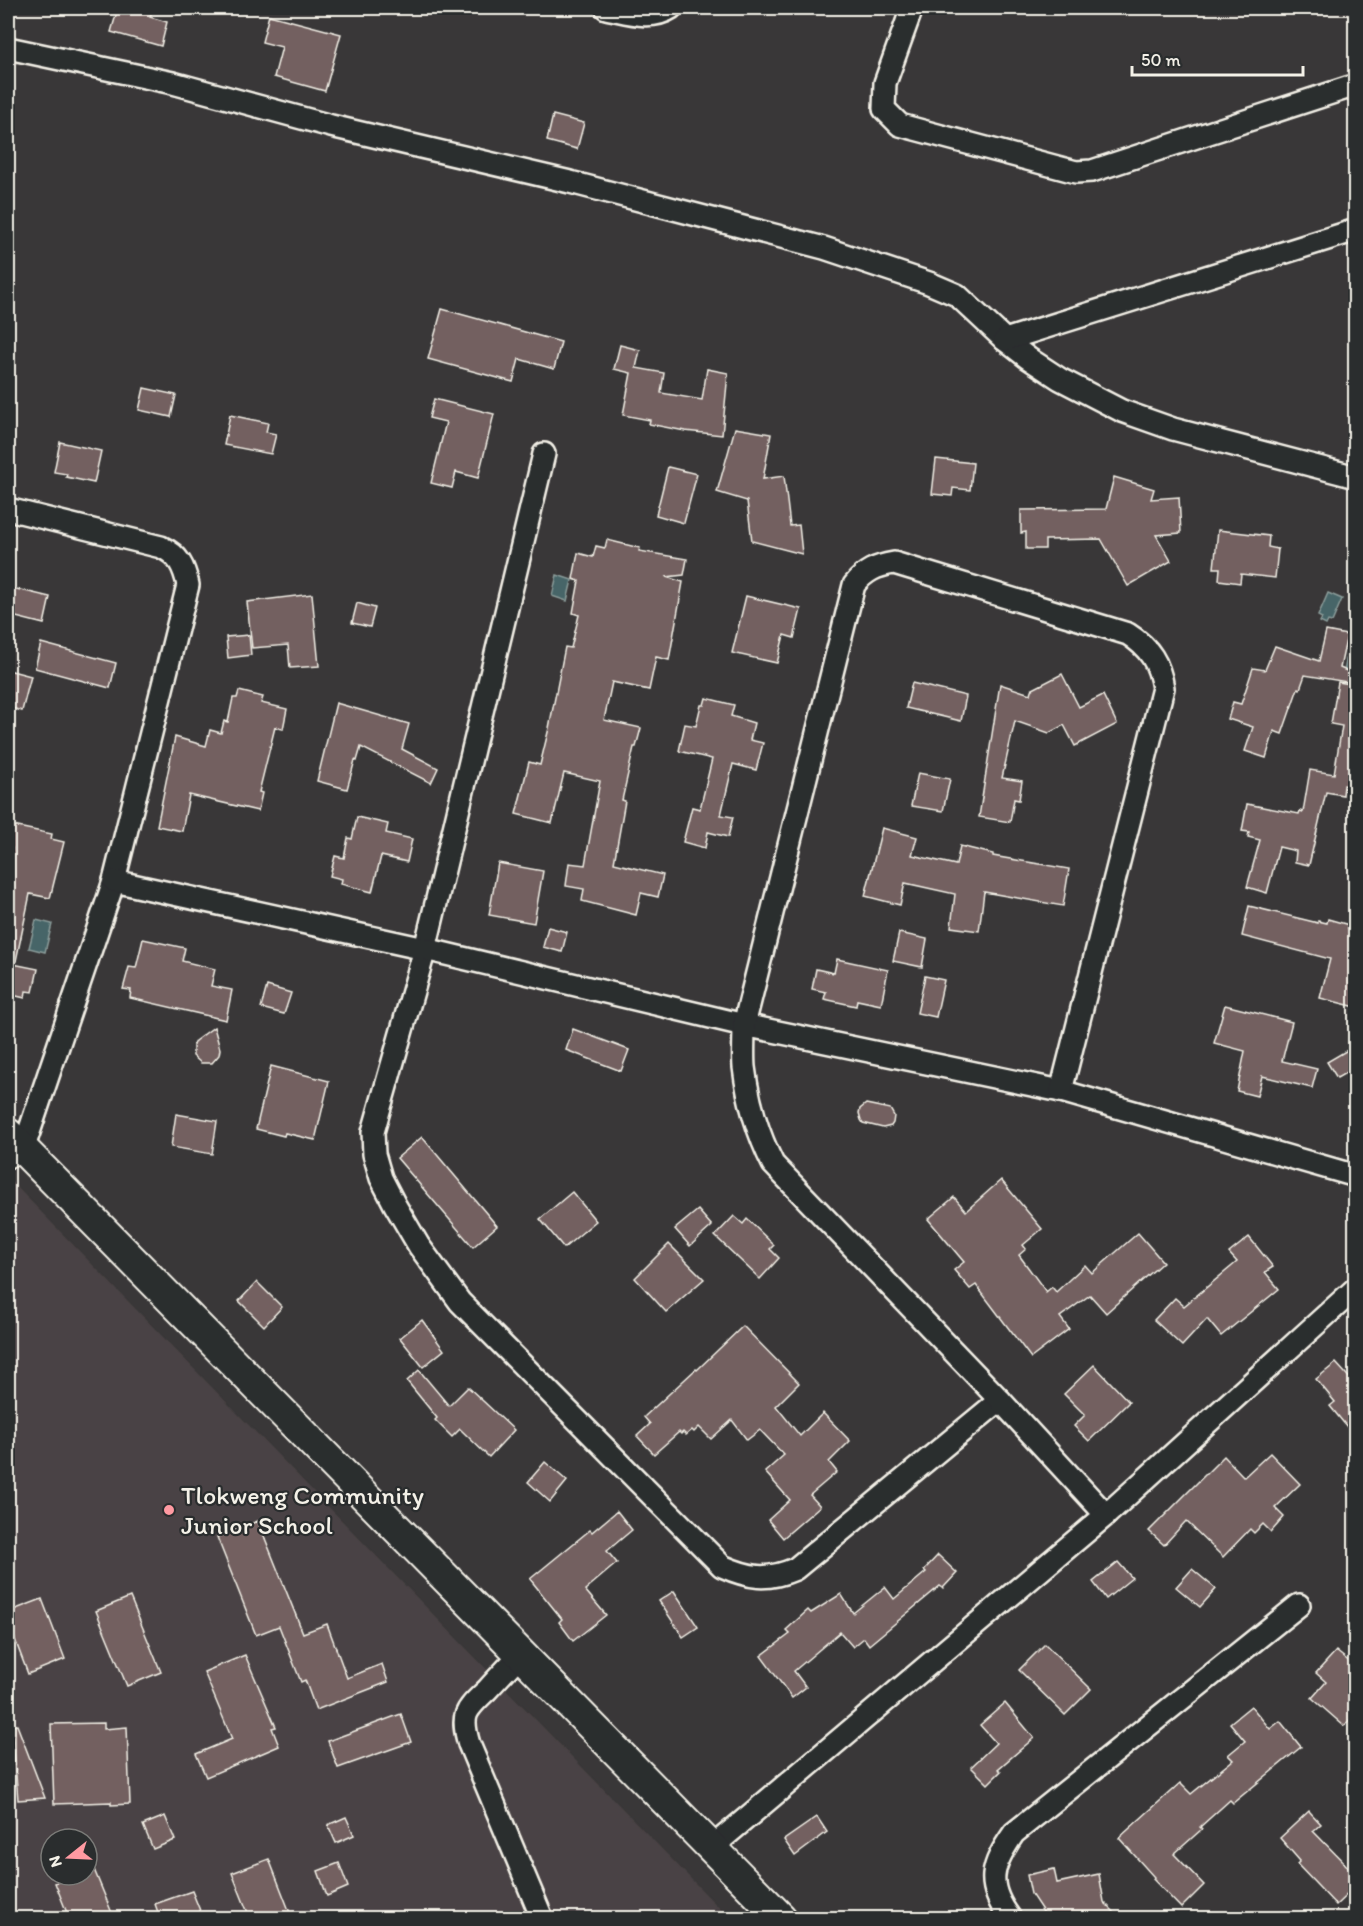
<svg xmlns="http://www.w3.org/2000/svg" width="1363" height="1926" font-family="Itim,sans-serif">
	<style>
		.built { fill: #4a4344; fill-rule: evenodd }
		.water { fill: #466567; stroke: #8c9d9b; stroke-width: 1.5 }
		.building { fill: #736060; stroke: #f4f1e8; stroke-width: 1.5 }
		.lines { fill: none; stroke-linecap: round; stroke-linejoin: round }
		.street-casing { stroke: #f4f1e8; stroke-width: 26 }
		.secondary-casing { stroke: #f4f1e8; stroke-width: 34 }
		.street { stroke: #2a2d2e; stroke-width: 21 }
		.secondary { stroke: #2a2d2e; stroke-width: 30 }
		.poi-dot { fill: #ff9aa2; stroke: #2a2d2e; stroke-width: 2 }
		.labels { text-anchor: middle; stroke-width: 4.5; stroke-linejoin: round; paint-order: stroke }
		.poi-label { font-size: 26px; fill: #f4f1e8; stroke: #2a2d2e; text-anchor: start }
	</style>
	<rect width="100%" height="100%" fill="#393738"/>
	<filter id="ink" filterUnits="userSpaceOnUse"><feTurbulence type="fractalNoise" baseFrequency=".0167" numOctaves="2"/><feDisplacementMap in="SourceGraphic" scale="12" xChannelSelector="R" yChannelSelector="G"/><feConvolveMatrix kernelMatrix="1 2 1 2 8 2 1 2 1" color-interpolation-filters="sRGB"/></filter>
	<g filter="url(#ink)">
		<path class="built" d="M10 1180 729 1918H8V1181ZM51 1839H87V1875H51Z"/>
		<g class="water">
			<polygon points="557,575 572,580 567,601 552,596"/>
			<polygon points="1328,593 1342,599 1332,622 1328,621 1326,625 1320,622 1322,618 1318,616"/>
			<polygon points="1347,656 1355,658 1355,680 1343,677"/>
			<polygon points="36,920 52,924 45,952 29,948"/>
		</g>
		<g class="building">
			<polygon points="118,8 153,8 150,17 167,22 161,46 111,32"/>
			<polygon points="269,15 341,34 325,91 274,77 282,47 262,42"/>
			<polygon points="553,115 584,123 577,149 547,141"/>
			<polygon points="442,309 561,342 554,369 519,359 513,382 428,359"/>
			<polygon points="620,345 640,350 636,368 664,373 661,393 702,400 707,369 728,373 722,435 685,431 649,424 650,420 623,415 631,373 614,369"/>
			<polygon points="144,388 176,395 171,417 139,410"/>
			<polygon points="434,399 494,414 478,478 456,472 452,488 431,483 446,422 429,418"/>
			<polygon points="230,415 268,423 266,432 276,434 271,454 224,445"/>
			<polygon points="735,428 771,434 763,479 784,476 790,526 799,525 802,554 752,541 747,501 717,492"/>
			<polygon points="60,442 101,451 94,483 66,477 67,474 54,472"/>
			<polygon points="936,459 973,463 970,490 953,488 952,496 932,494"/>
			<polygon points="668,467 697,474 684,523 656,515"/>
			<polygon points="1114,477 1154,489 1151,499 1179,497 1181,533 1156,535 1171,561 1128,586 1101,539 1045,540 1045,549 1026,549 1026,532 1021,533 1021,510 1106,509"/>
			<polygon points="1218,530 1269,536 1268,547 1278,549 1275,578 1241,574 1240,583 1219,580 1220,568 1214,568"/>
			<polygon points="607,540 640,548 639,551 687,559 684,575 666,577 683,582 669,660 656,657 649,690 612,682 604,720 641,728 636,747 634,747 622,800 625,801 614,863 663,875 658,897 641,893 636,915 582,901 584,889 566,886 569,863 585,865 600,781 564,773 552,823 516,814 529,762 540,765 549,728 565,647 571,648 579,615 573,613 579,581 573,579 578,553 593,557 596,546 605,548"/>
			<polygon points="8,587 50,597 44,624 8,615"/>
			<polygon points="312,594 319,666 290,668 288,645 252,648 247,602"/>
			<polygon points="746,596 801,609 794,638 784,635 777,663 732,653"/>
			<polygon points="357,603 375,608 370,627 352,623"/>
			<polygon points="1326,631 1347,635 1340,668 1349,672 1347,682 1305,675 1300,689 1298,688 1282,734 1274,731 1266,758 1245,751 1253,727 1228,719 1233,702 1241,704 1253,668 1265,670 1275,646 1319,661"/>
			<polygon points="249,635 251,655 228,658 226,637"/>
			<polygon points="41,643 116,663 110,688 35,668"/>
			<polygon points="8,670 31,676 22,711 8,707"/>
			<polygon points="1062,674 1079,707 1103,695 1117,724 1075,746 1064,725 1049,733 1015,721 1002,778 1022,781 1019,800 1014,799 1010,822 979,817 1000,684 1030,694 1031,690"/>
			<polygon points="1338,682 1356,685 1356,787 1344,785 1343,795 1326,792 1309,865 1295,862 1296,851 1279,847 1267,893 1247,887 1260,840 1248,837 1249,832 1242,831 1247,804 1299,814 1300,811 1303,812 1310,770 1334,774 1342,726 1331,724"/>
			<polygon points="912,683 966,696 961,721 906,708"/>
			<polygon points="239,691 263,697 261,703 287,709 283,729 275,727 259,792 262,793 258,811 189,795 182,831 157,826 175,737 206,746 210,730 221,733 224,721 228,722 233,698 237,698"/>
			<polygon points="706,698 734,705 731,716 754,723 750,740 763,743 756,770 733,764 721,815 733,817 728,837 708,832 705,848 683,842 692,807 700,809 712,759 679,751 685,724 696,726 701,705 704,705"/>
			<polygon points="336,703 409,724 402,749 438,768 431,783 361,747 357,761 355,760 347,789 317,781"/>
			<polygon points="918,773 950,779 943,811 911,806"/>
			<polygon points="357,817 388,824 386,833 412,839 407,862 381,856 372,892 341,884 342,879 330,876 335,856 344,858 348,838 352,839"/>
			<polygon points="13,826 52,834 51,839 64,842 50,898 30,894 16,961 8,961 8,873 12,848 9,847"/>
			<polygon points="882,828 917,837 912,855 956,865 960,846 993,854 993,856 1069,869 1063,906 984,892 979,931 951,927 955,894 905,883 900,905 865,896"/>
			<polygon points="498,863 543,871 534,923 489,915"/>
			<polygon points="1249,906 1318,923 1318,921 1327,923 1328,919 1349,925 1348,928 1356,930 1356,1007 1320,998 1330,959 1242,936"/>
			<polygon points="548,927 567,932 562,952 543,947"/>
			<polygon points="899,933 927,939 922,967 893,961"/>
			<polygon points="143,939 185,948 182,961 215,969 211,986 232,990 226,1020 130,998 131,990 123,989 129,967 136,968"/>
			<polygon points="837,959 888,970 881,1005 857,1000 856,1006 824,999 826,992 812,989 816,969 834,973"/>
			<polygon points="8,963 38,969 33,992 26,991 25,998 8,994"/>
			<polygon points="925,976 944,980 936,1017 917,1013"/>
			<polygon points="267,986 291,993 284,1014 261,1008"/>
			<polygon points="1225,1005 1292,1022 1282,1061 1317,1069 1312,1088 1262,1076 1257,1096 1237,1091 1245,1051 1214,1043"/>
			<polygon points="214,1027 220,1049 219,1055 212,1063 201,1063 193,1056 193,1045 195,1041"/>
			<polygon points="573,1029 629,1050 621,1071 566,1050"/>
			<polygon points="1356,1045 1356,1067 1337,1078 1327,1062"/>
			<polygon points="271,1066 329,1081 315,1140 285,1133 284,1136 256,1129"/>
			<polygon points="866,1104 890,1109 894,1116 893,1123 891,1126 883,1128 863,1123 861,1120 859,1113 860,1109"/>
			<polygon points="176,1114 217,1121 212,1154 171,1147"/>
			<polygon points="422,1137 497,1226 473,1247 397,1158"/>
			<polygon points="1001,1180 1042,1229 1023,1245 1026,1249 1019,1255 1046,1292 1052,1287 1056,1292 1085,1265 1092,1273 1138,1233 1163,1262 1106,1313 1090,1295 1060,1317 1069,1329 1031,1358 976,1285 970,1289 954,1270 964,1262 928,1219 954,1197 966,1211"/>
			<polygon points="572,1192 596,1221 564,1248 540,1219"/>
			<polygon points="698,1210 712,1226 690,1246 675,1229"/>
			<polygon points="734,1216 743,1224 747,1219 774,1245 770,1249 779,1258 760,1279 715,1236"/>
			<polygon points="1249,1237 1273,1267 1265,1272 1279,1289 1221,1336 1207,1319 1182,1346 1154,1320 1175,1298 1184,1306 1237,1262 1229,1253"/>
			<polygon points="669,1244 704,1279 666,1312 635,1278"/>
			<polygon points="257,1282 282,1307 264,1326 239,1301"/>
			<polygon points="422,1320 444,1350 423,1367 400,1338"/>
			<polygon points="743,1326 799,1383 776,1406 800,1436 823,1413 850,1441 829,1462 837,1472 810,1495 820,1506 783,1538 768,1520 790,1500 765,1472 784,1455 760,1430 747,1440 732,1420 711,1439 699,1427 694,1432 692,1430 686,1435 683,1432 681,1434 679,1432 654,1454 637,1436 650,1424 644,1417 696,1369 697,1370"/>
			<polygon points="1336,1363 1356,1385 1356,1438 1330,1406 1335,1402 1316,1379"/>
			<polygon points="1094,1365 1129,1402 1089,1441 1074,1426 1085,1415 1064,1394"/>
			<polygon points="419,1370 449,1406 468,1387 514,1430 489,1457 460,1429 452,1437 435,1420 437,1418 407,1381"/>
			<polygon points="1270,1453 1300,1484 1275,1508 1284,1517 1271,1532 1263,1524 1254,1533 1250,1529 1223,1557 1186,1521 1164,1545 1149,1531 1224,1456 1244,1477"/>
			<polygon points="545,1462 567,1481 550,1502 528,1482"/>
			<polygon points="617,1511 632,1530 607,1551 617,1563 585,1590 606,1615 573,1641 559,1622 562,1619 530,1579 590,1530 592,1532"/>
			<polygon points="258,1521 303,1633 327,1624 347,1678 382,1664 388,1682 316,1710 305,1680 301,1682 279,1626 256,1635 217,1537"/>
			<polygon points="938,1555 957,1573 943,1588 940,1586 869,1645 864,1638 853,1647 840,1632 794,1671 806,1687 792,1698 761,1656 790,1634 786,1630 808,1610 811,1613 841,1594 853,1613 885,1587 894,1599 926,1572 924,1570"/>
			<polygon points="1118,1562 1132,1578 1106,1599 1093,1582"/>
			<polygon points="1192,1569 1216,1589 1200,1607 1176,1587"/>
			<polygon points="674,1591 698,1627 683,1637 659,1601"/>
			<polygon points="130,1597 161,1672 127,1686 96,1611"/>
			<polygon points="42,1599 65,1659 28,1674 8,1621 8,1612"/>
			<polygon points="1045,1644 1091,1689 1065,1715 1019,1670"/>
			<polygon points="1336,1651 1356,1667 1356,1713 1344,1726 1312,1698 1326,1682 1316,1673"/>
			<polygon points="245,1655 276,1727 272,1728 279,1746 206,1777 196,1754 232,1739 204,1672"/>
			<polygon points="1005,1703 1034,1738 998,1769 1001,1771 988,1784 971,1767 996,1743 980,1725"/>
			<polygon points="1251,1706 1270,1729 1280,1721 1301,1747 1233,1803 1230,1800 1200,1827 1202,1829 1174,1854 1204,1885 1181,1908 1153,1879 1154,1877 1119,1838 1180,1783 1191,1794 1233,1760 1228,1755 1245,1741 1230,1723"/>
			<polygon points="401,1714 411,1742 338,1768 328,1741"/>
			<polygon points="104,1723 104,1729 127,1727 130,1804 111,1805 111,1802 54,1804 51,1724"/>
			<polygon points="17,1725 45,1798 18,1800 12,1726"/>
			<polygon points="1309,1811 1321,1824 1313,1831 1356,1875 1356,1886 1336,1905 1297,1864 1300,1861 1280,1838"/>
			<polygon points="165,1816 175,1840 153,1849 143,1825"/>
			<polygon points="346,1817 354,1835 336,1843 328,1825"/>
			<polygon points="817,1817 827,1832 795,1856 784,1840"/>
			<polygon points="269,1859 292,1918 250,1918 232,1873"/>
			<polygon points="339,1863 348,1887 327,1896 318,1871"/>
			<polygon points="93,1867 114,1918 69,1918 55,1883 74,1875 87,1875 87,1869"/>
			<polygon points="1054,1869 1057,1883 1099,1874 1104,1902 1120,1918 1047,1918 1031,1894 1027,1875"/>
			<polygon points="192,1891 203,1918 160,1918 155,1904"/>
		</g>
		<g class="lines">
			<g class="street-casing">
				<g id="street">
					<path d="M606 8C627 12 651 21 671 8"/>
					<polyline points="912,8 885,83 884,109 900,125 1076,172 1092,171 1356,85"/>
					<polyline points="8,48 173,83 331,126 570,182 824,248 929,283 957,295 1005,340 1028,358 1060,379 1122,411 1173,429 1356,477"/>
					<polyline points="1005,340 1356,230"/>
					<path d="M544 454 425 949 373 1132 374 1154 381 1178 395 1205 419 1246 460 1302 722 1566C749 1578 767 1581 795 1569L1000 1400"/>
					<path d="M8 509 161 547C179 555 184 567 188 585L114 881 25 1144 22 1148 8 1157"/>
					<polyline points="114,881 425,949 744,1025 1061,1091 1356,1176"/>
					<path d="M1061 1091 1163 688C1159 663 1150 648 1128 634L894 563C876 566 865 571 854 585L744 1025C744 1039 743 1054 744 1067 748 1101 758 1134 773 1164L1000 1400 1106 1515"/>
					<path d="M520 1655C509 1666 498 1678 487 1690 466 1710 460 1714 469 1744L542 1918"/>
					<polyline points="711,1848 1106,1515 1356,1288"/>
					<path d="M1010 1918C985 1884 991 1866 1014 1833L1299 1605"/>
				</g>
			</g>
			<g class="secondary-casing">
				<polyline id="secondary" points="8,1134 781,1918"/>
			</g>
			<use href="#street" class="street"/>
			<use href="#secondary" class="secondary"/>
		</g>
	</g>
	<circle class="poi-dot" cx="169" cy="1510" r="6"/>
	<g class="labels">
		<g class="poi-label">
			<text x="181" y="1504">Tlokweng Community<tspan x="181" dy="30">Junior School</tspan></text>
		</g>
	</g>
	<rect width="1363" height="1926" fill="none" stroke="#2a2d2e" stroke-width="30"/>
	<rect x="15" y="15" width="1333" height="1896" fill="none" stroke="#f4f1e8" stroke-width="2" filter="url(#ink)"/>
	<g transform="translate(69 1857) rotate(252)"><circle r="28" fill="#2a2d2e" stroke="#7b7b78" stroke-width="1.5"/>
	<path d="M0-4.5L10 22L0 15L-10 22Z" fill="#ff9aa2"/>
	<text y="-9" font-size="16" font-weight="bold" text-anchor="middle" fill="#f4f1e8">N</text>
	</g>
	<path d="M1132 66v9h171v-9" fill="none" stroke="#f4f1e8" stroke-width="3"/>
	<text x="1141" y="66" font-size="18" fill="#f4f1e8" stroke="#2a2d2e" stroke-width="4.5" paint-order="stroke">50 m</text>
</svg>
